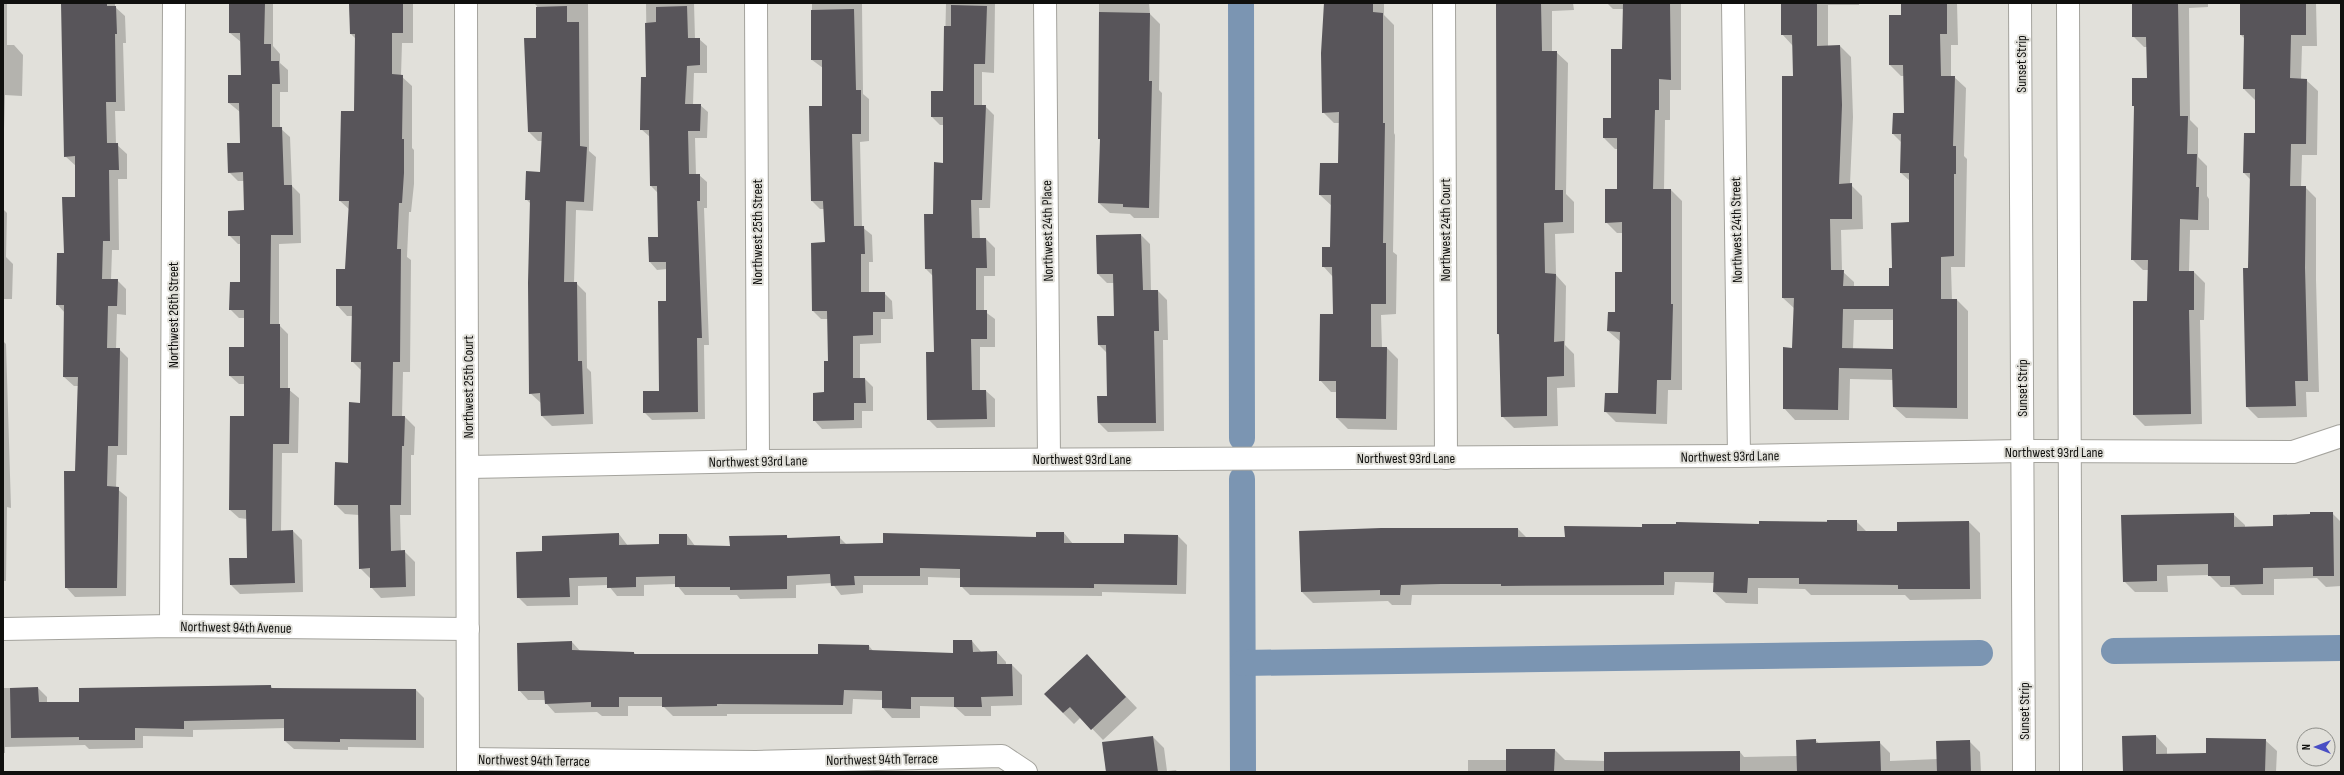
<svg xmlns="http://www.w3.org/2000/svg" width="2344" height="775" font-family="'Sofia Sans Condensed',sans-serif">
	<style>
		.shadow { fill: #0003; fill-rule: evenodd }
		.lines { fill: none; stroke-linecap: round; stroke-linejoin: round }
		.canal { stroke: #7b95b2; stroke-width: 26 }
		.building { fill: #58555a; fill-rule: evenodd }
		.street-casing { stroke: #a4a39d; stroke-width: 24 }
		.secondary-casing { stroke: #a4a39d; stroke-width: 24 }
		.street { stroke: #fff; stroke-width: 22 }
		.secondary { stroke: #fff; stroke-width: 22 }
		.labels { text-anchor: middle; stroke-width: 4; stroke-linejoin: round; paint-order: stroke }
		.street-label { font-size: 14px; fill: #10100e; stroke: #e1e0da }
	</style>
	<rect width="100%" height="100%" fill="#e1e0da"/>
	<g class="shadow">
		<polygon points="3,3 7,3 7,45 14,45 23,55 22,96 5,95 3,164"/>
		<polygon points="62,3 115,3 115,7 125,16 126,43 123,43 125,111 115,111 116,144 127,154 127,179 118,179 119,250 112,250 111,280 117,280 126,289 126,315 117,314 116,349 119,349 128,358 127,455 117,455 116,488 127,497 126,596 75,597 66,587 76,472 78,386 74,386 64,377 65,313 57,304 76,198 76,166 65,156"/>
		<polygon points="230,3 273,3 273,46 280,54 280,63 288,70 288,92 280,92 280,128 290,137 292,186 300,194 301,243 279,244 279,325 288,334 288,389 299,398 298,453 282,453 281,532 293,531 302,540 303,592 240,594 231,585 248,559 247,519 239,518 230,510 245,417 245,384 239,384 230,376 245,348 245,318 239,318 230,309 241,283 241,244 238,244 229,235 245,211 244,181 238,181 229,172 241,144 240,112 229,103 242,76 241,42 230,33"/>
		<polygon points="349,3 413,3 413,43 402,43 401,76 412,86 412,148 414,150 414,184 411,212 409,212 407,257 411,260 410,372 403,372 402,417 405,417 415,427 414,455 411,455 411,515 400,515 401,552 404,551 415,562 415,596 381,598 371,587 370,578 360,568 359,515 345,514 335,504 349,464 361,404 362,371 352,361 353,316 347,316 337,305 346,270 350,210 340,201 355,112 356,39 351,34"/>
		<polygon points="534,3 588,3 589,151 596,157 593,211 576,210 574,283 576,283 586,293 587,368 591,372 593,424 552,426 542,416 541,403 530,393 531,204 526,199 541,173 543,141 538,141 529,132 525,39 537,39 537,6"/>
		<polygon points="646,3 694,3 695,39 699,39 707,46 707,73 694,73 693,105 700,105 708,112 707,138 695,138 696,175 699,175 707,182 707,208 704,208 709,345 704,345 705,419 652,420 644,412 660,392 667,302 667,269 657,270 650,262 649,238 659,238 658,193 651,186 650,137 641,129 647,78"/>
		<polygon points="812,3 868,3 862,4 863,94 869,99 869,141 860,142 862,227 872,235 873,262 869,262 869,293 884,293 892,301 893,319 881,319 881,343 860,344 860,379 865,379 873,387 873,411 862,411 862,428 822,429 814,420 825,393 829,362 828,319 821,319 813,311 826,243 825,209 820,209 812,201 823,106 823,68 812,60"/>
		<polygon points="946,3 995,3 994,73 982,72 982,106 985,106 994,115 990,208 979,208 980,239 986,239 995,248 995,276 984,276 984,311 995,319 995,347 980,347 980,391 986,391 995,399 995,427 937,428 928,419 935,353 933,276 926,269 944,164 944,125 940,125 932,117 944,92"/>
		<polygon points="1099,3 1149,3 1150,14 1160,24 1159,90 1162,93 1159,218 1134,218 1130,214 1110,213 1099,203 1101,141 1099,138"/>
		<polygon points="1324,3 1384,3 1384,15 1394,25 1394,133 1395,135 1393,252 1397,255 1396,314 1381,315 1382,348 1387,348 1398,359 1397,430 1348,429 1337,418 1337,392 1331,392 1320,380 1334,316 1333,277 1323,266 1331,248 1332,206 1320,195 1339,164 1340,123 1334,123 1323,112"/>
		<polygon points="1498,3 1573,3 1574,10 1552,11 1552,52 1556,52 1568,63 1566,194 1574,202 1574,233 1555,234 1556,275 1566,286 1565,345 1574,354 1575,387 1557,388 1558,426 1514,428 1502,416 1500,336 1498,334"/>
		<polygon points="1607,3 1681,3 1681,90 1670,90 1670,120 1665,120 1664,190 1671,190 1682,201 1682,390 1668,390 1667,424 1616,422 1605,411 1619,394 1621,342 1608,331 1616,313 1623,273 1623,233 1617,233 1606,222 1618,190 1618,149 1615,149 1604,138 1604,119 1612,119 1623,50 1624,9 1613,9"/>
		<path d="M1782 3H1859V5H1828V46H1840L1851 57 1853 117 1850 184 1862 196 1863 229 1841 230 1842 271 1854 282V287H1890L1893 269 1910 223V181L1901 173V142L1893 134 1905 114 1904 76H1901L1890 65V16H1902V3H1957L1958 45H1951V77H1954L1966 88 1964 156 1967 159 1965 267H1951L1952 300H1957L1968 311V419L1906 418 1894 407V380L1850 379 1849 420H1795L1784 408 1793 349 1795 309 1783 298 1794 77 1793 46 1782 34ZM1854 320H1894V350L1853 349Z"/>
		<polygon points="2133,3 2208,3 2208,7 2189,8 2190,120 2198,128 2198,157 2207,166 2207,196 2209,199 2209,230 2190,230 2189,272 2194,272 2205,283 2204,320 2200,320 2202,424 2145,426 2134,415 2148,302 2149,270 2143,270 2132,259 2135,108 2133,105 2148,79 2148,47 2144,47 2134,37"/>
		<polygon points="2241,3 2316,3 2317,46 2302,46 2301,79 2306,80 2318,91 2317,155 2302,155 2301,187 2305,187 2316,198 2316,280 2319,392 2306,392 2307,417 2258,418 2247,407 2251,180 2244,173 2256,134 2255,100 2244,89 2245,39 2241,35"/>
		<polygon points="3,209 7,213 6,257 13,264 12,299 3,299"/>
		<polygon points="1141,235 1150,244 1151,291 1158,291 1167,300 1168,340 1163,340 1164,431 1108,432 1099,423 1108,397 1107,353 1099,345 1115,317 1114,283 1107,283 1098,274"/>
		<polygon points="3,341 6,344 11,508 7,507 6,581 3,581"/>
		<polygon points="2332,513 2341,522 2341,586 2326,587 2317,578 2274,579 2274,595 2242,595 2234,587 2221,587 2209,575 2167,576 2168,592 2135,592 2124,581 2233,514 2245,525 2245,528 2274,527"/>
		<polygon points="1856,521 1867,532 1898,532 1969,522 1980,533 1981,599 1910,600 1905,595 1811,595 1805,589 1758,588 1758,604 1726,603 1714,592 1715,583 1675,582 1674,595 1412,595 1411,605 1392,605 1388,601 1313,603 1302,592 1518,529 1527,538 1566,538 1643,528 1760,525 1760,522"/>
		<polygon points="1064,533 1073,544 1125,544 1178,536 1187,545 1186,594 1102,592 1102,596 970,595 961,586 961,578 928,577 928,585 863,585 863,593 841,595 832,583 796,585 796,598 740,599 737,595 685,595 676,584 644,585 644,596 617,596 608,585 578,586 578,605 527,606 518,597 543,552 619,534 628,546 660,545 687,535 695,546 731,547 786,536 789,539 839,537 847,545 1037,538"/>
		<polygon points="972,641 982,653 997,652 1006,662 1006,665 1012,665 1022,675 1022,705 991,706 991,716 965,716 955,707 920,706 920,718 892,718 883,708 883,700 853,699 852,714 727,714 727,716 673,716 663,706 628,706 628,716 602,716 597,712 555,713 546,703 546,700 528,700 519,690 572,642 581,652 634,653 637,655 819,655 869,646 874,652 954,654"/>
		<polygon points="1098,667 1137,708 1103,740 1081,717 1074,724 1063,713"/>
		<polygon points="271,686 273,689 416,690 424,698 424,748 348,747 348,750 294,749 285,741 285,728 193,730 193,737 143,736 143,748 89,749 85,745 5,747 5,753 3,753 3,688 38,688 47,697 47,703 80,703 147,688 147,687"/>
		<polygon points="2156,736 2167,748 2167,755 2207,754 2265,740 2277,751 2276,772 2124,772"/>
		<polygon points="1153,737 1164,748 1167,771 1176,770 1177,772 1107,772"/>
		<polygon points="1815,740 1820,744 1879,742 1890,753 1890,761 1938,759 1969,741 1980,752 1981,772 1468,772 1468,760 1507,760 1555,750 1565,760 1605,761 1740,752 1744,757 1797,756"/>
	</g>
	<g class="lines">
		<g class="canal">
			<polyline points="1241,3 1242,438"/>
			<polyline points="1242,479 1243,772"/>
			<polyline points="2114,651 2341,648"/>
			<polyline points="1243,663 1980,653"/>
		</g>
	</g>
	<g class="building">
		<polygon points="61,3 107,3 107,6 116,6 117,34 115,34 116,102 106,102 107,143 118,143 119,170 109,170 110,241 103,241 102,279 118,279 117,306 108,306 107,348 120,348 118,446 108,446 107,486 119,487 117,588 65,588 64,471 75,471 78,377 63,377 64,305 56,305 57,253 64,253 62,197 75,197 75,156 64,157"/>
		<polygon points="229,3 265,3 264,44 271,44 271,61 279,61 280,84 272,84 272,127 282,127 284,185 292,185 293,235 271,235 270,324 280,324 280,388 290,388 289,444 273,444 272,531 293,530 295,583 230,585 229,558 247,558 246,510 229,510 230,416 244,416 244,376 229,376 229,347 244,347 244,310 229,310 230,282 240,282 240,236 228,236 228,211 244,210 243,172 228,173 227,143 240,143 239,103 228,103 228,75 241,75 240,33 229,33"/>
		<polygon points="349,3 403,3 403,33 392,33 392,74 403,75 402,139 404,139 404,173 402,203 399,203 397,249 401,249 400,362 393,362 392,416 405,416 404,446 402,446 401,505 390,505 391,551 405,550 406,587 370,588 370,568 359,569 358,505 334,505 335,462 348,463 349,402 360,403 361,362 351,362 352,306 336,306 336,269 345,269 349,201 339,201 341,111 354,111 355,34 350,34"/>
		<polygon points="1324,3 1373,3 1373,12 1383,13 1383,123 1385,123 1383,243 1386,243 1386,304 1371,304 1371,347 1387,347 1386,419 1336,418 1336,381 1319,381 1320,314 1333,314 1332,267 1322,267 1322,247 1330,247 1331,195 1319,195 1320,163 1338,163 1339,112 1322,113 1321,53"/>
		<polygon points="1496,3 1541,3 1542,51 1557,51 1555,190 1563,190 1563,222 1544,223 1545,273 1556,274 1554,342 1564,341 1564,376 1547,377 1547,416 1501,417 1499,334 1497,334"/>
		<polygon points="1623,3 1670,3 1671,80 1659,79 1659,110 1655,110 1653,189 1671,189 1671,304 1673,304 1671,380 1657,380 1656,414 1604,412 1605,393 1618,393 1620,332 1607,331 1608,312 1615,312 1615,272 1622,272 1622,222 1605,223 1605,189 1617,189 1617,138 1603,138 1603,118 1611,118 1611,49 1622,49"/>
		<path d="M1781 3H1817V46L1840 45 1842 105 1839 184 1852 183V219H1830L1831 270H1844L1843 286H1889V268H1892L1891 223 1909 222V173H1900L1901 134H1892L1893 113H1904L1903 65H1889V15H1901V3H1947V34H1940L1941 76H1955L1953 146H1956V174H1954V256L1941 257V299H1957V408L1893 407 1892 369 1839 368 1838 410 1783 409V347L1792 348 1794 298H1782V76H1793L1792 35H1781ZM1843 309H1893V349L1842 348Z"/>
		<polygon points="2132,3 2178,3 2180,116 2188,116 2187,154 2197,154 2196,187 2199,187 2198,220 2180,219 2179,271 2194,271 2194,310 2189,310 2191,414 2133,415 2133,301 2147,301 2148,260 2131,260 2134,106 2132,106 2132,78 2147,78 2146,37 2132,37"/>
		<polygon points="2240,3 2306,3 2306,35 2291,35 2290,78 2307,79 2306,144 2291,144 2290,186 2306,186 2305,268 2308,381 2295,381 2296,406 2246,407 2243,268 2248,268 2250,173 2243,173 2244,133 2255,133 2255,89 2243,89 2244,35 2240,35"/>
		<polygon points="951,5 987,6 985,64 974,64 974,105 986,105 982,200 971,200 972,238 986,238 987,268 976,268 976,310 987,310 987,339 971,339 972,390 986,390 987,419 927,420 926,352 934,352 932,269 925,269 924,214 933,214 934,162 943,163 943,117 931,117 931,91 943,91 944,26 951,26"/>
		<polygon points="567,6 567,22 579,22 580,146 587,147 584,202 566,201 564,282 577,282 578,361 582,361 584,414 541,416 540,393 529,394 528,283 530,200 525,200 526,171 540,172 542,132 528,132 524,38 536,38 536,7"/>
		<polygon points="687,6 688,38 700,38 700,65 687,66 685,104 701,104 700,131 688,131 689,174 700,174 700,201 697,201 702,338 697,338 698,412 643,413 643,391 659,391 658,301 666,301 666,262 649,262 648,237 658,237 657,186 650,186 649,130 640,130 641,77 646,77 645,23 656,22 656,7"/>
		<polygon points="854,9 856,90 861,90 861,134 852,134 854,226 864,226 865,254 861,254 861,292 885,292 885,312 873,312 873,335 853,336 853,378 865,378 866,403 854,403 854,420 813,421 813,393 824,392 824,361 828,361 827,311 812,311 811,243 825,242 823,201 811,201 809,106 822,106 822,60 811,60 811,10"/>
		<polygon points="1099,12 1150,13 1149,81 1152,81 1149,208 1123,207 1123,204 1098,203 1100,139 1098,139"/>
		<polygon points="1141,234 1143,290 1158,290 1159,331 1154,331 1156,423 1098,423 1097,396 1107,396 1106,345 1098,345 1097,316 1114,316 1113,274 1097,274 1096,235"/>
		<polygon points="2310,512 2333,512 2334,576 2313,576 2313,567 2263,568 2263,584 2230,585 2230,576 2208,576 2208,564 2157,565 2157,581 2123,582 2121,515 2234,513 2234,527 2273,526 2273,515 2310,514"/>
		<polygon points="1827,520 1857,520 1857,531 1897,531 1897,522 1969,521 1970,589 1898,589 1898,585 1799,584 1799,578 1748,578 1747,593 1713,592 1714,572 1664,572 1664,585 1501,586 1501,584 1441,584 1401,585 1400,595 1380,595 1380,590 1301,592 1299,531 1381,528 1518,528 1518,537 1565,537 1564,526 1642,527 1642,524 1676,524 1676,522 1759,524 1759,521 1827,522"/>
		<polygon points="1036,532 1064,532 1064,543 1124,543 1124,534 1178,535 1177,585 1094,584 1094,588 960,587 960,569 920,568 920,576 854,576 855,585 831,586 830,574 787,576 787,589 730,590 730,587 675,587 675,576 636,577 636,587 607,588 607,577 569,578 570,597 517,598 516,552 542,551 542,536 619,533 619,545 659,544 659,534 687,534 687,545 730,546 729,536 787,535 787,538 840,536 840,544 883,543 883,533 1036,537"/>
		<polygon points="953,640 972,640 973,652 997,651 997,664 1012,664 1013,696 981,697 982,707 954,707 954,697 911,697 911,709 882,708 882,691 844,690 843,705 717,704 717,706 662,707 662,697 619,697 619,707 591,707 591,702 545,704 544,691 518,691 517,643 572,641 572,650 634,652 634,654 818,654 818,644 869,645 869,650 953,653"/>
		<polygon points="1087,654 1126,697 1091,730 1070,707 1063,713 1044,694"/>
		<polygon points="271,685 271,688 416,689 416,740 340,739 340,742 284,741 284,719 184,721 184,729 135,728 135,740 79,740 79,737 11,738 10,688 38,687 39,702 79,702 79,688"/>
		<polygon points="2156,735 2156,754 2206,753 2206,738 2266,739 2265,772 2123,772 2122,736"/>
		<polygon points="1153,736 1158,772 1106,772 1102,742"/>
		<polygon points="1816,739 1816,743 1880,741 1881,772 1797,772 1796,740"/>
		<polygon points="1970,740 1971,772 1937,772 1936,741"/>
		<polygon points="1506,749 1555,749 1554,772 1506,772"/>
		<polygon points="1740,751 1740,772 1604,772 1604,752"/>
	</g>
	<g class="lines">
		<g class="street-casing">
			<g id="street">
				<polyline points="466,3 468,772"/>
				<polyline points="756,3 758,461"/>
				<polyline points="1045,3 1049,459"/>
				<polyline points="1444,3 1446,458"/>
				<polyline points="1733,3 1739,456"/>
				<polyline points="468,467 758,461 1739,456 2023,451 2293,452 2341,436"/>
				<polyline points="171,626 174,3"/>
				<polyline points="3,629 171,626 468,629"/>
				<polyline points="468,759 756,762 1002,756 1026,772"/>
			</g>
		</g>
		<g class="secondary-casing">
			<g id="secondary">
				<polyline points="2020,3 2024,772"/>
				<polyline points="2068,3 2071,772"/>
			</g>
		</g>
		<use href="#street" class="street"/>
		<use href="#secondary" class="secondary"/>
	</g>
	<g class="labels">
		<g class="street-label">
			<text transform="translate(2021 64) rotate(-90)" y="5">Sunset Strip</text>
			<text transform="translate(1445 230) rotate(-90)" y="5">Northwest 24th Court</text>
			<text transform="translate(1736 230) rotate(-91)" y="5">Northwest 24th Street</text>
			<text transform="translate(1047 231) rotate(-91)" y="5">Northwest 24th Place</text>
			<text transform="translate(757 232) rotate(-90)" y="5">Northwest 25th Street</text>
			<text transform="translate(173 315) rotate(-90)" y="5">Northwest 26th Street</text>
			<text transform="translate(468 387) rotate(-90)" y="5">Northwest 25th Court</text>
			<text transform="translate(2022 388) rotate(-90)" y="5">Sunset Strip</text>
			<text x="2054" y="457">Northwest 93rd Lane</text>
			<text transform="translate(1730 456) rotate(-1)" y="5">Northwest 93rd Lane</text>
			<text x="1406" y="463">Northwest 93rd Lane</text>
			<text x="1082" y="464">Northwest 93rd Lane</text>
			<text transform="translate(758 461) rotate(-1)" y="5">Northwest 93rd Lane</text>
			<text transform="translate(236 627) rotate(1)" y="5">Northwest 94th Avenue</text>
			<text transform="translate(2024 711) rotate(-90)" y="5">Sunset Strip</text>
			<text transform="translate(882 759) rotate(-1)" y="5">Northwest 94th Terrace</text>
			<text transform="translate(534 760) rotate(1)" y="5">Northwest 94th Terrace</text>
		</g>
	</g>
	<rect width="2344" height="775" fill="none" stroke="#10100e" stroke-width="8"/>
	<g transform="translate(2316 747) rotate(270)"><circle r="19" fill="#e1e0da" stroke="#8d8d88"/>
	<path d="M0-3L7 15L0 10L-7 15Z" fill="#494ec4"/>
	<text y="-6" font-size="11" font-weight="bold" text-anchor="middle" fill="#10100e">N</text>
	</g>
</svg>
